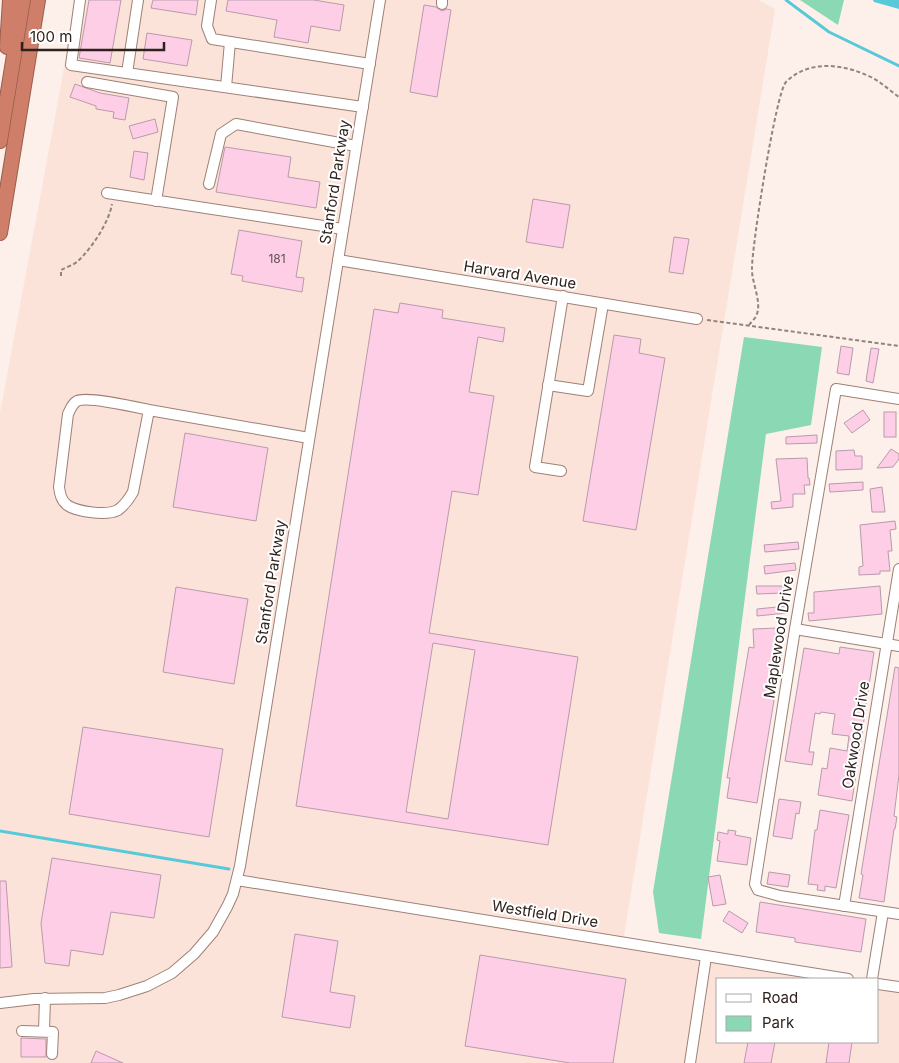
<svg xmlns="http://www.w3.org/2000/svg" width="899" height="1063" font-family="Inter,sans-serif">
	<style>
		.built { fill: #fce3da }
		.green { fill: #8bd8b5 }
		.water { fill: #58c9d8 }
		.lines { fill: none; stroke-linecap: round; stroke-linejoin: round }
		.stream { stroke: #58c9d8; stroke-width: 3 }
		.building { fill: #fecee7; stroke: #b89bab; fill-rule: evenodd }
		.minor-casing { stroke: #9e8175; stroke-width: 12 }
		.highway-casing { stroke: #975e4e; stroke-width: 16 }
		.path { stroke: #91847f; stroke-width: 2; stroke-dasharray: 4 2.5; stroke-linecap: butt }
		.minor { stroke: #fff; stroke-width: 10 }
		.highway { stroke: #cf7e69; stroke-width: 14 }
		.labels { text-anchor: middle; stroke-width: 4; stroke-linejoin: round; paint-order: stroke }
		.number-label { font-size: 12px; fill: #624d50 }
		.street-label { font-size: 15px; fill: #2e221d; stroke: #fff }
	</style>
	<rect width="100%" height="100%" fill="#fdefea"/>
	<polygon class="built" points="74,0 758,0 775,9 623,942 859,979 718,979 718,1042 878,1042 878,982 899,986 899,1063 0,1063 0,413 63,74"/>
	<g class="green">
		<polygon points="800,0 844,0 838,25"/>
		<polygon points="744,337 822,347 811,425 766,434 701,939 659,933 653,892"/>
	</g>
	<polygon class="water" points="873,0 899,0 899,9 874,2"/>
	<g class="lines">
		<g class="stream">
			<polyline points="786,0 829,32 899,66"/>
			<polyline points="0,831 229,869"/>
		</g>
	</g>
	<g class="building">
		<polygon points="89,0 121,0 110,63 79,58"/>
		<polygon points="153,0 198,0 196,15 151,8"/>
		<polygon points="228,0 314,0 344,5 340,31 311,26 308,43 274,37 277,20 226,11"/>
		<polygon points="424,5 436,7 442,11 447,9 451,10 437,97 410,92"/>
		<polygon points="147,33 192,40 187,66 143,59"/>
		<polygon points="75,84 100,93 129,98 125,120 113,118 114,112 96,109 96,106 70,97"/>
		<polygon points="155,119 158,132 133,139 129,126"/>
		<polygon points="225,147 291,157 288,177 320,182 316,208 216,192"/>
		<polygon points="134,151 148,153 144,180 130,177"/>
		<polygon points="533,199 570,205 563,248 526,242"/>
		<polygon points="239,230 302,241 296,277 304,278 302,292 242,281 243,276 231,274"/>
		<polygon points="674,237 689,239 683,274 669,272"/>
		<path d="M400 303 443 310 442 318 505 328 503 342 478 337 469 392 494 396 478 495 452 491 429 633 578 657 548 845 296 806 374 309 398 313ZM433 643 475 650 448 819 406 812Z"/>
		<polygon points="614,335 641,339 639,353 665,358 636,530 583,521"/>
		<polygon points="841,346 853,348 849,375 837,373"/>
		<polygon points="871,348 879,349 873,383 866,381"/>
		<polygon points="863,410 870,420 852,433 844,423"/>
		<rect x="884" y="412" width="12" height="25"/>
		<polygon points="185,433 268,448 256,521 173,507"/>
		<polygon points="817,435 817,443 786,444 786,437"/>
		<polygon points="891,449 899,454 899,459 893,467 877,468"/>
		<polygon points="854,450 855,456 862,456 862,469 836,470 836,451"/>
		<polygon points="807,458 808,478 809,478 810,485 804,485 805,494 793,494 793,507 772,509 771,502 781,501 776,459"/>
		<polygon points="863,482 863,490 830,492 829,484"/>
		<polygon points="882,487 885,512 872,512 870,489"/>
		<polygon points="895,521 896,529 890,530 892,551 888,551 890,571 880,571 880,574 859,575 859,567 863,566 860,525"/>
		<polygon points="798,542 799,549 765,552 764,545"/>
		<polygon points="795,563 796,570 765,574 764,566"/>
		<polygon points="756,586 784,586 785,593 757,594"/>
		<polygon points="880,586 882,614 809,621 808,613 814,613 814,592"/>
		<polygon points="176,587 248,599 234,684 163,672"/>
		<polygon points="787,606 787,613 757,616 757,609"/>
		<polygon points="777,628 778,652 782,652 757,803 727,798 730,778 727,778 749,647 754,648 753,629"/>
		<polygon points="840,647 874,652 852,801 818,795 822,768 827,769 830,748 847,751 849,736 832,734 835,714 821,712 820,714 815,713 809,752 814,752 812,765 785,761 804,648 839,654"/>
		<polygon points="895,667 899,668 899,775 894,816 897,817 895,829 894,829 884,902 859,898 863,875 861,874"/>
		<polygon points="83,727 223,749 209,837 69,814"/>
		<polygon points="779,799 801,802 799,814 796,813 792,839 773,836"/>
		<polygon points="820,810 849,815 836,888 825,886 825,891 817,890 818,885 808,884 815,830 817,830"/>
		<polygon points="728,830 736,831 735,835 751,838 747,865 717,861 720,841 717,840 718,832 728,834"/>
		<polygon points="52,858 161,875 154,918 111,912 103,955 71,950 69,966 45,963 41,923"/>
		<polygon points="769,872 790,875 788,887 767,884"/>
		<polygon points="720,875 726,904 713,906 708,877"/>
		<polygon points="0,881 6,881 12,967 0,968"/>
		<polygon points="760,902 866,919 861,952 795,942 795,938 756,932"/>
		<polygon points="729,911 748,923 742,933 723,921"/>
		<polygon points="295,934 338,941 330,992 355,996 350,1028 282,1017"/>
		<polygon points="480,955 626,979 613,1063 570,1063 465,1046"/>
		<polygon points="21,1038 46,1039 46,1057 21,1057"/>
		<polygon points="748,1042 775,1042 771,1063 744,1063"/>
		<polygon points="829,1042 852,1042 849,1063 826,1063"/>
		<polygon points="96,1051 123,1063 91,1063"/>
	</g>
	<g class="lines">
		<g class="minor-casing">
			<g id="minor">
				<polyline points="80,0 71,65 363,107"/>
				<polyline points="211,0 207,26 212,39 370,64"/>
				<polyline points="442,4 442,0"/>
				<polyline points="127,73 138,0"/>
				<polyline points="87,82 173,97 156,201"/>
				<polyline points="226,87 230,42"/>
				<polyline points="209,184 221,134 236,124 356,146"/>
				<polyline points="107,193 343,229"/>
				<polyline points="338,260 697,319"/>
				<polyline points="548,385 588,391 603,304"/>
				<polyline points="899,399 836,389 795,629 755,884 758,890 780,896 899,914"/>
				<path d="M149 410 133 492C129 499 125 505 118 510 107 516 77 512 67 505 61 500 60 494 59 487L68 414C71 408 72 404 77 401 87 396 135 407 149 410L309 438"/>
				<polyline points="561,471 535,467 563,296"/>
				<polyline points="795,629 899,646"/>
				<polyline points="237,880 848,979"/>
				<polyline points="844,906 899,569"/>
				<polyline points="872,979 883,912"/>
				<polyline points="878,984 899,987"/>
				<polyline points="0,1003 34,999 105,998 119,995 147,986 172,973 194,954 213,932 227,907 233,894 240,866 263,726 380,0"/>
				<polyline points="22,1031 53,1032 52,1054"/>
				<polyline points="44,1031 45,998"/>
				<polyline points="690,1063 706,957"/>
			</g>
		</g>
		<g class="highway-casing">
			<g id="highway">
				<polyline points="7,47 10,0"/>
				<polyline points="0,141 23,0"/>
				<polyline points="0,233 38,0"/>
			</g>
		</g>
		<g class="path">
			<path d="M61 276V270C66 267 74 265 78 261 92 248 109 222 112 204"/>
			<polyline points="707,320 899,346"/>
			<path d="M749 325C751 322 755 319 756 316 763 303 751 282 752 268 752 245 776 92 786 82 811 57 851 65 878 81 885 86 892 92 899 97"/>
		</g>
		<use href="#minor" class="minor"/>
		<use href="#highway" class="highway"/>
	</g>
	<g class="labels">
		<g class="number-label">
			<text x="277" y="263">181</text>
		</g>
		<g class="street-label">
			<text transform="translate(335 182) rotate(-81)" y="5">Stanford Parkway</text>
			<text transform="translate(520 275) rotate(9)" y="5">Harvard Avenue</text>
			<text transform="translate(271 582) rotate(-81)" y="5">Stanford Parkway</text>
			<text transform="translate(779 637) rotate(-81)" y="5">Maplewood Drive</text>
			<text transform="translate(856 735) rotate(-81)" y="5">Oakwood Drive</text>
			<text transform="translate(545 914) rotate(9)" y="5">Westfield Drive</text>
		</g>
	</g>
	<rect x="716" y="978" width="162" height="65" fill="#ffffff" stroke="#aba7a5"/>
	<rect x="726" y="994" width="25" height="8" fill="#ffffff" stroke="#aba7a5"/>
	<text x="762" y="1003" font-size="15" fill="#2e221d">Road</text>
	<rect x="726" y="1016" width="25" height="15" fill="#8bd8b5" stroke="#aba7a5"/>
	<text x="762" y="1028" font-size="15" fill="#2e221d">Park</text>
	<path d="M22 42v8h142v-8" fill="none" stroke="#2e221d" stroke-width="2.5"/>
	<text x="30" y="42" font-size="15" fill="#2e221d" stroke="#ffffff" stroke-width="4" paint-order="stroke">100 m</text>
</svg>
